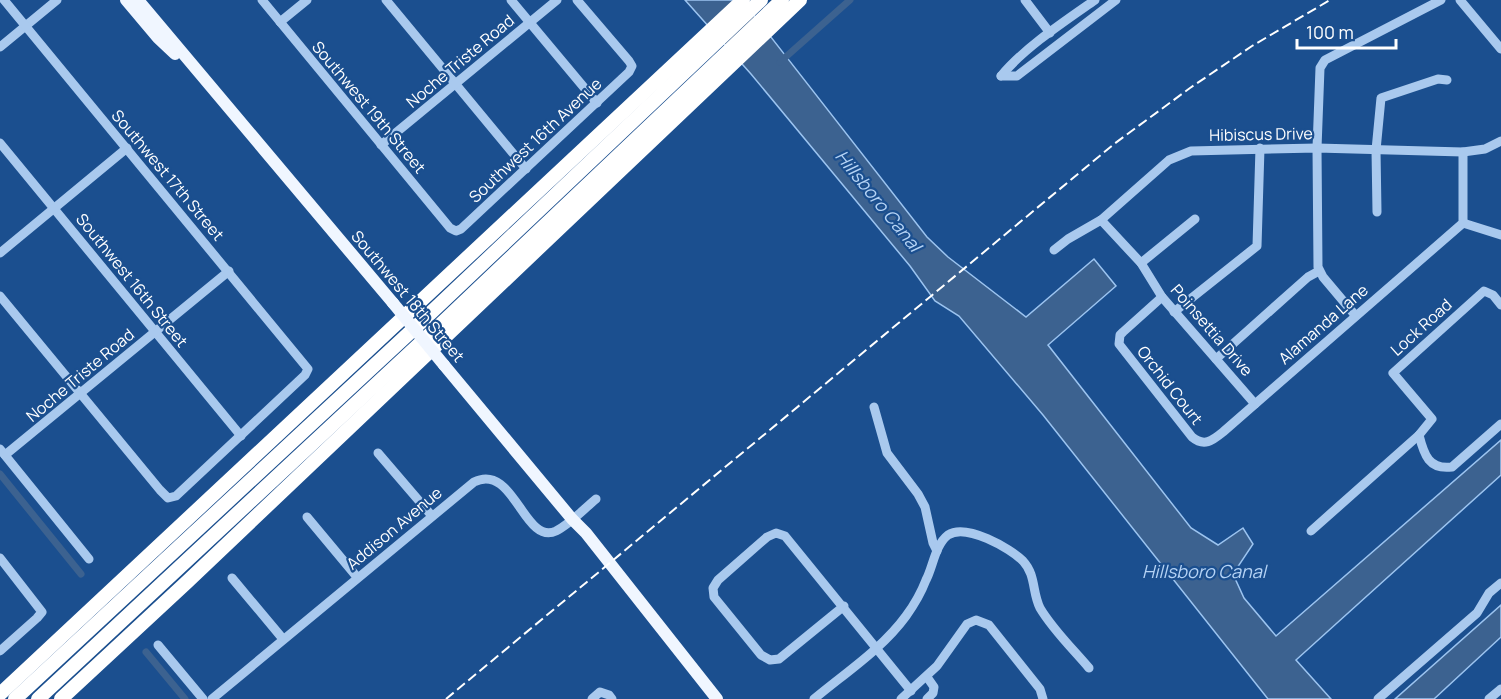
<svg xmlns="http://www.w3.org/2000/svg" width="1501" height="699" font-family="Manrope,sans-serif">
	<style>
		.water { fill: #3c6290; stroke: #9cc4f0; stroke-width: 1.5 }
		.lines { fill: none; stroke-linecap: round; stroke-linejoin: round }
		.canal { stroke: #3c6290; stroke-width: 7 }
		.minor { stroke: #a9c9ee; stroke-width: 9 }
		.major { stroke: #f0f6ff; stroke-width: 12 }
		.highway { stroke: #fff; stroke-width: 14 }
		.rail { stroke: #fff; stroke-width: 2; stroke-dasharray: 10 4.5; stroke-linecap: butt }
		.major-bridge { stroke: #f0f6ff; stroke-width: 12 }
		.labels { text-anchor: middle; stroke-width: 4.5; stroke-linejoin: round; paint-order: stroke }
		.street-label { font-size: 16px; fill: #fff; stroke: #1b4f8f }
		.water-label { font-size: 18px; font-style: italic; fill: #b5d3f5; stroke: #1b4f8f }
	</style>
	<rect width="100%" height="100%" fill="#1b4f8f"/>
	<g class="water">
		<polygon points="685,0 742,0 927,237 948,257 1026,317 1094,259 1116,286 1048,345 1191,528 1218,545 1243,528 1253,544 1233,574 1244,598 1276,636 1501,440 1501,475 1296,660 1331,699 1268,699 1043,415 959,316 935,301 910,266 751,74"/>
		<polygon points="1501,605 1501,637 1434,699 1395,699"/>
	</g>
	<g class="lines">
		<g class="canal">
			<polyline points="780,62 850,0"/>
			<polyline points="0,474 81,574"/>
			<polyline points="146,652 185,699"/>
		</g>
		<g class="minor">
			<polyline points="262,0 450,228 456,231 461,229 629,72 632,66 629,61 577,0"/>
			<polyline points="386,0 526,169"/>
			<polyline points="511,0 597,103"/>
			<polyline points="1025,0 1050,33"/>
			<polyline points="1460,0 1501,49"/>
			<polyline points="280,22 307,0"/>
			<polyline points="0,47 57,0"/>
			<polyline points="1001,76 1017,76 1116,0"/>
			<path d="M1001 76C1024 48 1065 21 1095 0"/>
			<polyline points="0,143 241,436"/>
			<polyline points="381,145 557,0"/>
			<polyline points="1377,212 1376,150 1381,98 1438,79 1447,80"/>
			<polyline points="1101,220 1141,263 1162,297 1255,404"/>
			<polyline points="1463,223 1501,235"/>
			<polyline points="1054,250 1068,239 1101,220 1169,160 1191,151 1317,148 1463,152 1485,149 1501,141"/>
			<polyline points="0,253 127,148"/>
			<polyline points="1141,263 1195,219"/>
			<polyline points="0,296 160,490 168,498 176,496 305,375 308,369 4,0"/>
			<path d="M1162 297 1123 332 1120 335 1119 344 1192 437C1204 447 1212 441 1223 432L1463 223V152"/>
			<path d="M1501 305 1493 295 1484 291 1393 373 1432 419 1419 435C1424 455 1429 470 1452 467L1501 424"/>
			<polyline points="1174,312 1257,246 1260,148"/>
			<polyline points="1355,315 1323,277 1318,267 1317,148 1320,68 1325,60 1441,0"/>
			<polyline points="1216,359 1308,277 1319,271"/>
			<polyline points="874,407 887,453 918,494 925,507 933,543 937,551"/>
			<polyline points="0,449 89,559"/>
			<polyline points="378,453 432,516"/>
			<polyline points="5,455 229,271"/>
			<polyline points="307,517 357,577"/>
			<polyline points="1311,531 1419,435"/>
			<polyline points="0,558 42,612 37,618 0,651"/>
			<polyline points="232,578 283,639"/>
			<polyline points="844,606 779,659 770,660 761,655 714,597 713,588 718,580 767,537 776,533 785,536 911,691"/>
			<polyline points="158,645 203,699"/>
			<polyline points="927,677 934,687 933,693 927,699"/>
			<path d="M212 699 474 482C514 462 524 546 556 531 570 524 584 509 596 499"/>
			<polyline points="592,699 600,692 609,695 612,699"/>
			<path d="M814 699C845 673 882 649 906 616 914 605 921 593 926 580 933 567 935 545 948 535 966 523 1010 548 1023 561 1036 575 1032 592 1040 608 1053 630 1073 649 1089 668"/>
			<polyline points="901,699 937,666 967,624 976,620 989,625 1040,689 1043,699"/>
			<polyline points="1378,699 1477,613 1489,593 1501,583"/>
			<polyline points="1489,699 1501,689"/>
		</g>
		<g class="major">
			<polyline points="126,0 158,38 175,54"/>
			<polyline points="138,0 393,303"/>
			<polyline points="444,365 572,519 586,533 717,699"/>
		</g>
		<g class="highway">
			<polyline points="0,694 743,0"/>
			<polyline points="15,699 420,323 761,0"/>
			<polyline points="38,699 444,321 782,0"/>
			<polyline points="61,699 187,582 800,0"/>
		</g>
		<polyline class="rail" points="446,699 1114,144 1190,88 1252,46 1330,0"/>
		<polyline class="major-bridge" points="393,303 444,365"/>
	</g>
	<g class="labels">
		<g class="street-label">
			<text transform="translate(460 61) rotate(-40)" y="6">Noche Triste Road</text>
			<text transform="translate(369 107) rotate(50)" y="6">Southwest 19th Street</text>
			<text transform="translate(1261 134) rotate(-1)" y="6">Hibiscus Drive</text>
			<text transform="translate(535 140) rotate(-43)" y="6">Southwest 16th Avenue</text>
			<text transform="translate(168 175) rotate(50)" y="6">Southwest 17th Street</text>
			<text transform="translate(132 280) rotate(51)" y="6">Southwest 16th Street</text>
			<text transform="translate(408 296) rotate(50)" y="6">Southwest 18th Street</text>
			<text transform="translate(1323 324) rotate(-41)" y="6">Alamanda Lane</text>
			<text transform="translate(1421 327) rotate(-42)" y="6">Lock Road</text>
			<text transform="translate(1212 330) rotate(49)" y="6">Poinsettia Drive</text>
			<text transform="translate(80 375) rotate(-40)" y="6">Noche Triste Road</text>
			<text transform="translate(1170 385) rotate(52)" y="6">Orchid Court</text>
			<text transform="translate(394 528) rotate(-40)" y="6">Addison Avenue</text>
		</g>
		<g class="water-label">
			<text transform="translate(878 201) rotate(51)" y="6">Hillsboro Canal</text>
			<text x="1204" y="578">Hillsboro Canal</text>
		</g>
	</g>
	<path d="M1297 39v9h99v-9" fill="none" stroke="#ffffff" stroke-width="3"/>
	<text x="1306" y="39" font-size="18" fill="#ffffff" stroke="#1b4f8f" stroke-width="4.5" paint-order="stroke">100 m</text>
</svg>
